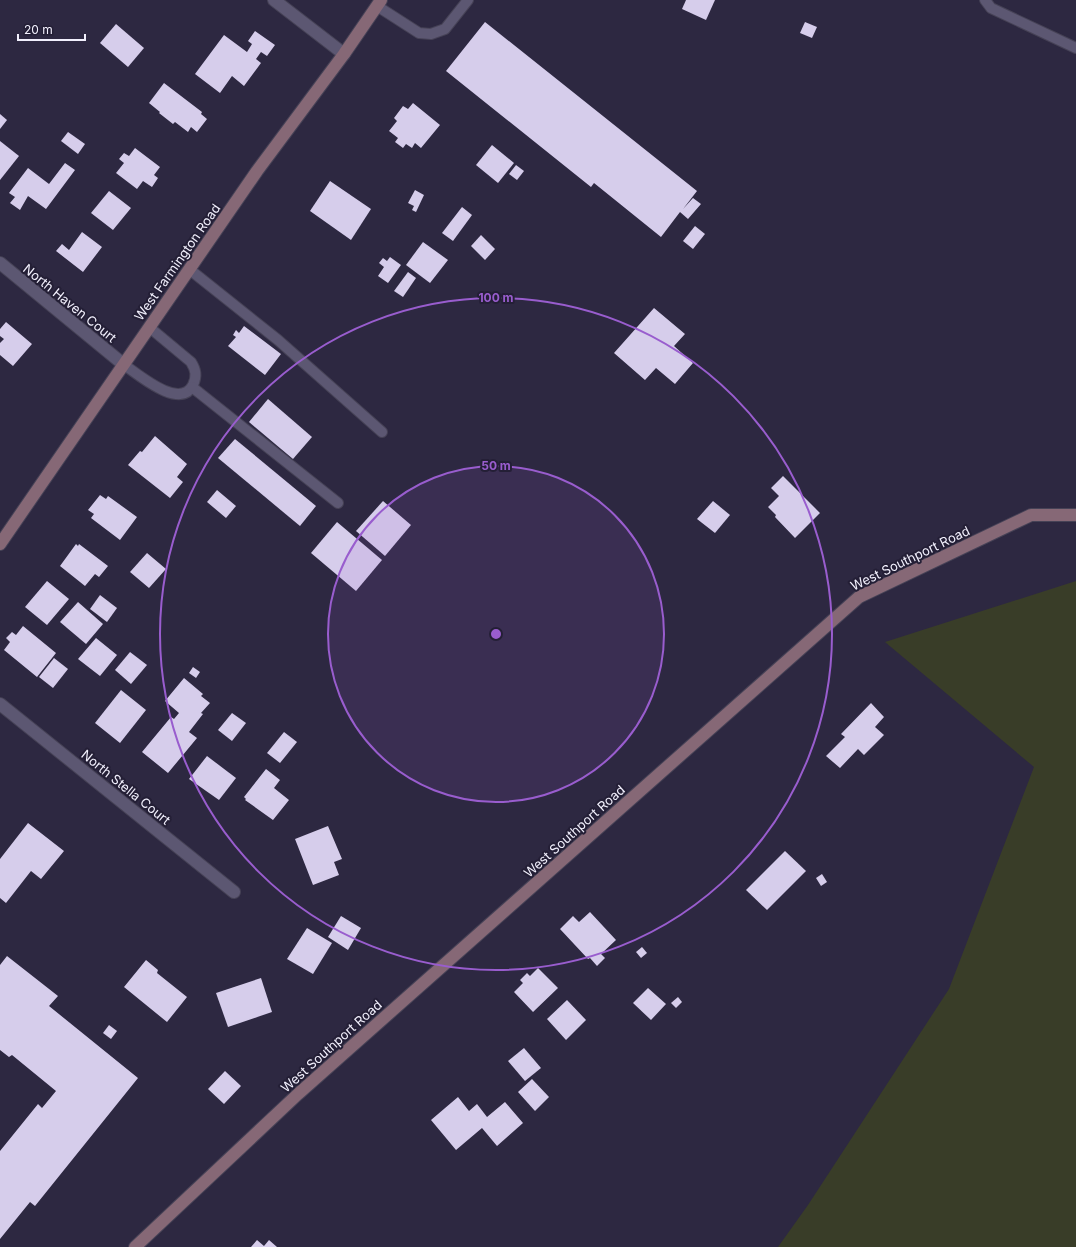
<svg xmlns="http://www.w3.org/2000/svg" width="1076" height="1247" font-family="Inter,sans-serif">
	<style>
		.green { fill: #393d28 }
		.building { fill: #d6cdeb }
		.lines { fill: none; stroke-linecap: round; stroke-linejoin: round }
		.service-casing { stroke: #464256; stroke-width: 12 }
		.minor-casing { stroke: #464256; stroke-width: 14 }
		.secondary-casing { stroke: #464256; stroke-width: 14 }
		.service { stroke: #5c5772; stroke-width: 10 }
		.minor { stroke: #5c5772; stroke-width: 12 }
		.secondary { stroke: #866876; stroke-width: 12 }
		.ring { fill: none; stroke: #995dce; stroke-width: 2 }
		.labels { text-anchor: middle; stroke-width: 4; stroke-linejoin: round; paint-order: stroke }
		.street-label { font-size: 13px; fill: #f2f0fd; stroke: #241f36 }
		.centre { fill: #995dce; stroke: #241f36; stroke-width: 2 }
		.ring-label { font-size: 12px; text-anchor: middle; font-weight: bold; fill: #995dce; stroke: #241f36; stroke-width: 4; stroke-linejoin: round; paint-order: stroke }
	</style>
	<rect width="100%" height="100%" fill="#2d2841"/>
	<polygon class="green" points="1076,581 1076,1247 778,1247 808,1205 949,989 1034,767 885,642"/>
	<g class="building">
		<polygon points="686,0 715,0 706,20 682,9"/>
		<polygon points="485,22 697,191 683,209 693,198 701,204 688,219 680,212 661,237 594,183 591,187 446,71"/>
		<polygon points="805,22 817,27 812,38 800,33"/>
		<polygon points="116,24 144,48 128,67 100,43"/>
		<polygon points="255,31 275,45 267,56 261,52 256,59 261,63 244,86 232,76 220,93 195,74 224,35 247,52 252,44 248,41"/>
		<polygon points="164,83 202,112 201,114 207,119 197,132 191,127 188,132 175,122 173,124 159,113 160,112 149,103"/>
		<polygon points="413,103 440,125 421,148 415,143 412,148 406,144 403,148 395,142 398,138 389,131 397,121 394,118 403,106 408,109"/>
		<polygon points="0,114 7,120 0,129"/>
		<polygon points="68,132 85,144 78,154 61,141"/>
		<polygon points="0,141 19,156 0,180"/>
		<polygon points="492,145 514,163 498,183 476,165"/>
		<polygon points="135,148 160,167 154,175 158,178 152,187 143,181 137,189 116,173 124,163 119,159 124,153 129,156"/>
		<polygon points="65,163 75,170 46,209 28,196 20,210 10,203 15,197 9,193 28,168 49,184"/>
		<polygon points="516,165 524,171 517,180 509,174"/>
		<polygon points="330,181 371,209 351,240 310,211"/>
		<polygon points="415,190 424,195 416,212 412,210 414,206 408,203"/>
		<polygon points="109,191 131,208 113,230 91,213"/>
		<polygon points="462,207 472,215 453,241 442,233"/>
		<polygon points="695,226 705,234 693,249 683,241"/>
		<polygon points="82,232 102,247 83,272 56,251 62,244 69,250"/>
		<polygon points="481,235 495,249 485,260 471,246"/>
		<polygon points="423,242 448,260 430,283 406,265"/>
		<polygon points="390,257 401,265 388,283 378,276 384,267 379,263 383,258 387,261"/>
		<polygon points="408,272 416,278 403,297 394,291"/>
		<polygon points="654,308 685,334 674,346 693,363 675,384 656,368 645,380 614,353"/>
		<polygon points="6,322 32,344 13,366 0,355 0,343 4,339 0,336 0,329"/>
		<polygon points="244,326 281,354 265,375 228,346 236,337 233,335 236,330 239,333"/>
		<polygon points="268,399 312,437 293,459 249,422"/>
		<polygon points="155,436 187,464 177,477 183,482 170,498 128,465 140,451 142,452"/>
		<polygon points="235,439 316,506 300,526 218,458"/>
		<polygon points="783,476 820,513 795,538 775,517 776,515 768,507 779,496 771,488"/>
		<polygon points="217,490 236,506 226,518 207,502"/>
		<polygon points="100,495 106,499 108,496 137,517 120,540 91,518 94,514 88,510"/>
		<polygon points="383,501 411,525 385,556 356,531"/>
		<polygon points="713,501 730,515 715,533 697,519"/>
		<polygon points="337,522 382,560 356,591 311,553"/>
		<polygon points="76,544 78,546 79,544 108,566 99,577 95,574 85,586 60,566"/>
		<polygon points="147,553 166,569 149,588 130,572"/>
		<polygon points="47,581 69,599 47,625 25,607"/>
		<polygon points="100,595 117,608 107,622 90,609"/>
		<polygon points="78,602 103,624 86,644 60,622"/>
		<polygon points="23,626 56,653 37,677 4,650 10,642 6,638 12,632 16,635"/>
		<polygon points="96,638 117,655 100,676 78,659"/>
		<polygon points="130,652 147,665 131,684 115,670"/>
		<polygon points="54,658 68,669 53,688 39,677"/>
		<polygon points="193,667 200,672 196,678 189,673"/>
		<polygon points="184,678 203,694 201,696 210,703 201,713 203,714 189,732 197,738 168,773 142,752 171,717 174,719 179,713 165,701"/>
		<polygon points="121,690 146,710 120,743 95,723"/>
		<polygon points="871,703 884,717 875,727 884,735 864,755 858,749 840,768 826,756 845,737 841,734"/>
		<polygon points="232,713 246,723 232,741 218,730"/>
		<polygon points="284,732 297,742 280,763 267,753"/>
		<polygon points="207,756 236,778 219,800 189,779"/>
		<polygon points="266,769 280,780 274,788 289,800 273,820 245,800 246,799 244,797"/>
		<polygon points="28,823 64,851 41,879 31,871 6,903 0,898 0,859"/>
		<polygon points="328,826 342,859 334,862 339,875 313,885 295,839"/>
		<polygon points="785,851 806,871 767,910 746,890"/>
		<polygon points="822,874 827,882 821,886 816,878"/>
		<polygon points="590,912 616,940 601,954 605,958 597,966 590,958 588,959 560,929 573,916 579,922"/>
		<polygon points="341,916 361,928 348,950 328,937"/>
		<polygon points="307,928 332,943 313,974 287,959"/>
		<polygon points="642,947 647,953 641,958 636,952"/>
		<polygon points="7,956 58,996 49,1006 138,1078 35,1206 30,1202 0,1239 0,1151 38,1104 42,1108 56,1091 12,1055 9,1057 0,1050 0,965"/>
		<polygon points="146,960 158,970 157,973 187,997 167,1022 124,987"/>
		<polygon points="538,968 558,988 533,1012 514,992 523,983 520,980 527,973 530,976"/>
		<polygon points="261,978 272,1012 228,1027 216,993"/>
		<polygon points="648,988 666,1004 651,1020 633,1003"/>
		<polygon points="678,997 682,1002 676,1008 671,1003"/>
		<polygon points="567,1000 586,1020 566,1040 547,1019"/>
		<polygon points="109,1025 117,1031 111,1039 103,1033"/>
		<polygon points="524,1048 541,1068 525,1081 508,1061"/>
		<polygon points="225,1071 241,1086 224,1104 208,1089"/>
		<polygon points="532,1079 549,1097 535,1111 518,1092"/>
		<polygon points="458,1097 469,1111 477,1104 487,1117 505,1102 523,1123 497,1146 482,1128 456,1150 431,1120"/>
		<polygon points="257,1240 264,1246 269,1240 277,1247 251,1247"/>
	</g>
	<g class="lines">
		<g class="service-casing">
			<g id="service">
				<polyline points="985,0 991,8 1076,48"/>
				<polyline points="377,6 419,33 431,34 445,29 468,0"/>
				<polyline points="189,269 278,340 382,432"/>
				<path d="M123 364C138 374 180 411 193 385 197 376 196 370 191 362L149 327"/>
				<polyline points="192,387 338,503"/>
			</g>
		</g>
		<g class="minor-casing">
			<g id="minor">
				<polyline points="274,0 344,54"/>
				<polyline points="0,263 123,364"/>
				<polyline points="0,704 234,892"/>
			</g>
		</g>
		<g class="secondary-casing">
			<g id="secondary">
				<polyline points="0,544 257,171 344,54 381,0"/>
				<polyline points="135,1247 298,1094 859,597 1031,515 1076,515"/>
			</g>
		</g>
		<use href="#service" class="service"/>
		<use href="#minor" class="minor"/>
		<use href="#secondary" class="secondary"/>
	</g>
	<circle cx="496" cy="634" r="168" fill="#995dce" fill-opacity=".12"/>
	<g class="ring">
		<circle cx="496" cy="634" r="168"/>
		<circle cx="496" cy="634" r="336"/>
	</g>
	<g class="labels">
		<g class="street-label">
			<text transform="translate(177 262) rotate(-55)" y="5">West Farmington Road</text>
			<text transform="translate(70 303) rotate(39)" y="5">North Haven Court</text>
			<text transform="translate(910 558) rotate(-26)" y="5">West Southport Road</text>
			<text transform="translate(126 787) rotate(39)" y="5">North Stella Court</text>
			<text transform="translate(574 831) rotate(-42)" y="5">West Southport Road</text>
			<text transform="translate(331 1046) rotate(-42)" y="5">West Southport Road</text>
		</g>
	</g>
	<circle cx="496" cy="634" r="6" class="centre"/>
	<g class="ring-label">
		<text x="496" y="302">100 m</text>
		<text x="496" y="470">50 m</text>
	</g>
	<path d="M18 34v6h67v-6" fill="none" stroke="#f2f0fd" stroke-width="2"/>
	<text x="24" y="34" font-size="12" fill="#f2f0fd" stroke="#241f36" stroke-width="3" paint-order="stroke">20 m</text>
</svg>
